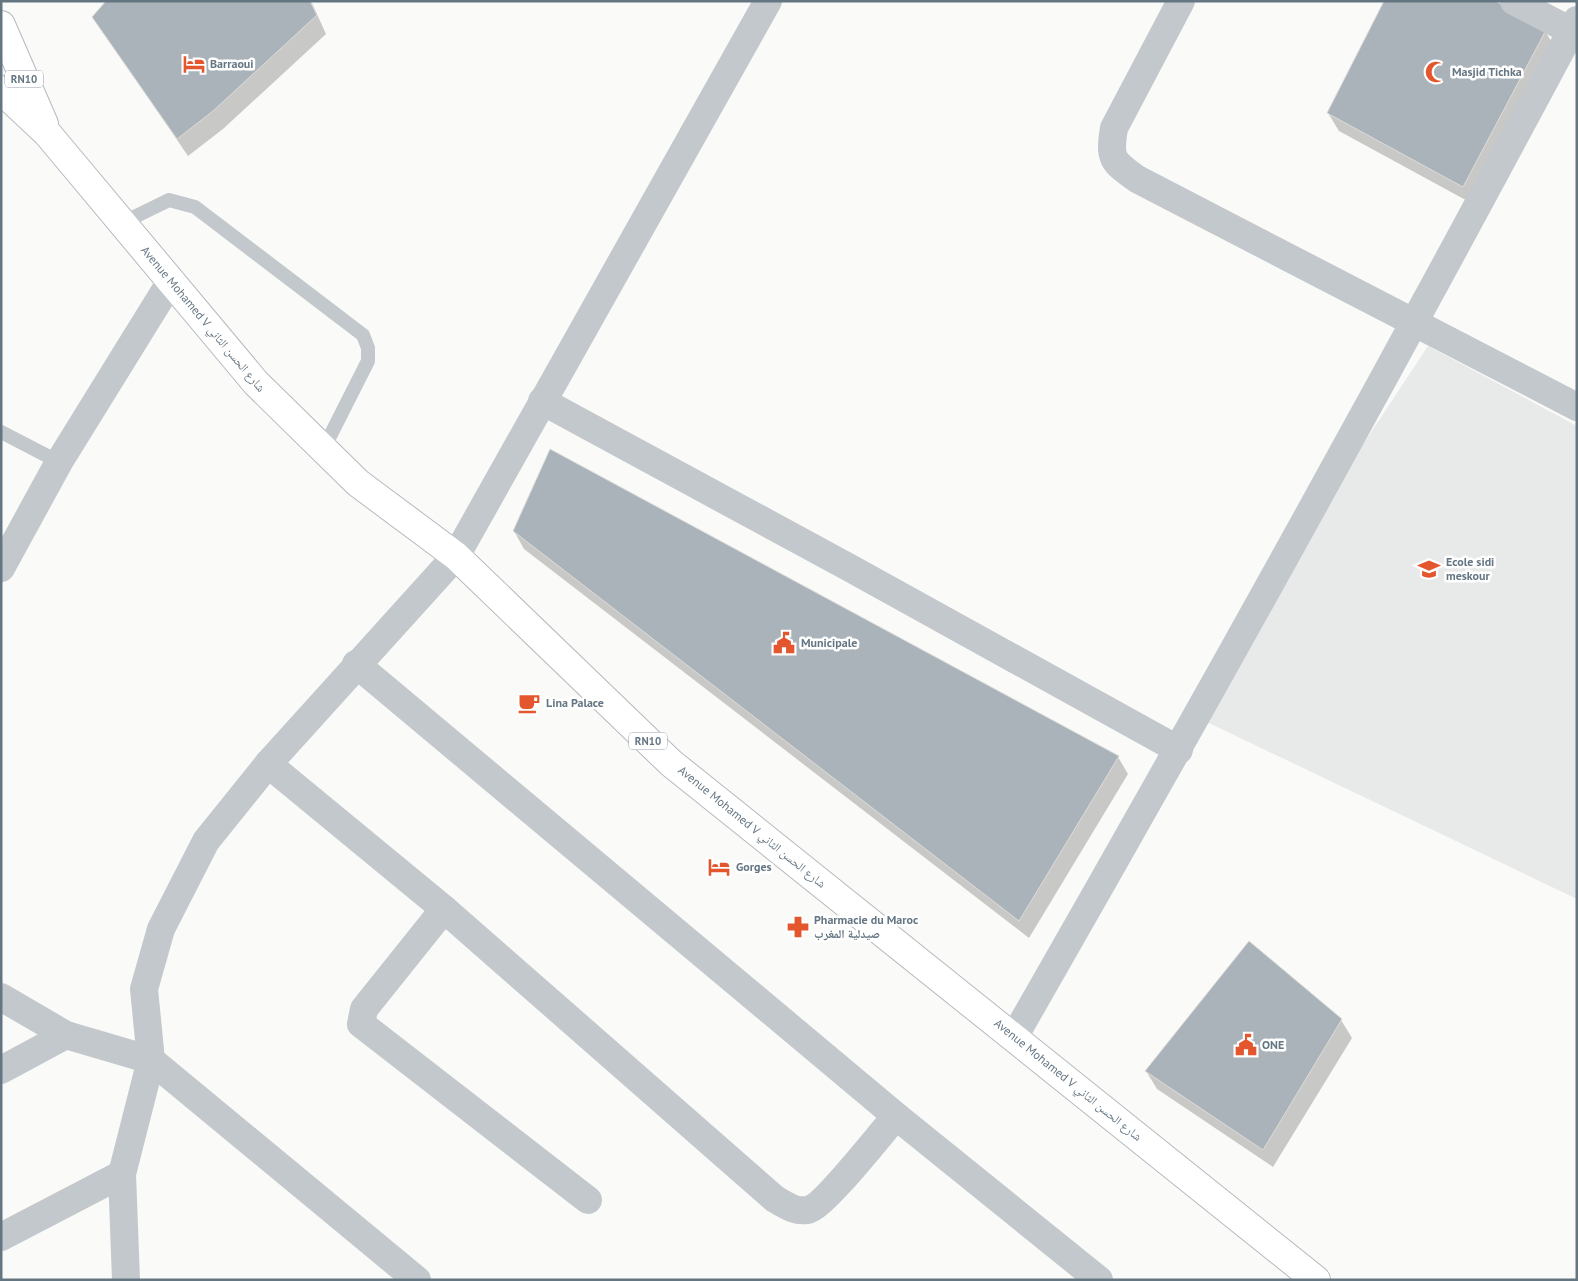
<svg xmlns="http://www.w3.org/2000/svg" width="1578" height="1281" font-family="'PT Sans','Noto Naskh Arabic',sans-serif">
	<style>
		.built { fill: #e8e9e9 }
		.shadow { fill: #0003 }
		.building { fill: #aab3b9; stroke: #dcdcda }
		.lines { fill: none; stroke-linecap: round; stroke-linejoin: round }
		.primary-casing { stroke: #b5babe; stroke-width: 30 }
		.service { stroke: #c3c8cc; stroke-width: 14 }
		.minor { stroke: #c3c8cc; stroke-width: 28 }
		.primary { stroke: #fff; stroke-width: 28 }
		.labels { text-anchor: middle; stroke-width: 5; stroke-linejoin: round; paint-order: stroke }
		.shield { fill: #fff; stroke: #939fa8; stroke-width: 1 }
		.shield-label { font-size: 11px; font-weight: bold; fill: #657683 }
		.poi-label { font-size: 12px; font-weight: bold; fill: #657683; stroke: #fff; text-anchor: start }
		.street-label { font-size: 12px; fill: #657683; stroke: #fff }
	</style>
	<rect width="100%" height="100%" fill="#fafaf8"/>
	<polygon class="built" points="1428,346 1577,426 1577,899 1186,712"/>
	<g class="shadow">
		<polygon points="107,1 311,1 326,34 223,129 188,156 93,17"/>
		<polygon points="1545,31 1556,49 1473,204 1339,131 1328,113"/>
		<polygon points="514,531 1118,757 1128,774 1029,938 524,549"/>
		<polygon points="1249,943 1341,1020 1352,1038 1273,1167 1157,1089 1146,1071"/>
	</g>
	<g class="building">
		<polygon points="106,1 310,1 317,15 213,111 177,139 92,17"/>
		<polygon points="1384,1 1496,1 1546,30 1463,187 1327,113"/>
		<polygon points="550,449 1119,756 1019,921 513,531"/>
		<polygon points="1249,941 1342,1019 1263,1150 1145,1071"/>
	</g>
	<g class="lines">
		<g class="primary-casing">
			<g id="primary">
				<polyline points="1,25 44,124"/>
				<polyline points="1,90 47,133 256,383 358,483 456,556 671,763 1316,1280"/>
			</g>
		</g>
		<g class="service">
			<polyline points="122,223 169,200 195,207 363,335 368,348 368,361 323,450"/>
			<polyline points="1,432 59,462"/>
		</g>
		<g class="minor">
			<path d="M1181 1 1114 128C1109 159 1112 161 1137 179L1577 407"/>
			<polyline points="1514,1 1571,31"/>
			<polyline points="542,401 850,568 1179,750"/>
			<polyline points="1,568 59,462 171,281"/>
			<polyline points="356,664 896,1116 1099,1280"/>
			<path d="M268 764 444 909 775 1199C786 1205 795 1212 807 1210 823 1208 882 1132 896 1116"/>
			<polyline points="444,909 364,1009 361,1024 588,1200"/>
			<polyline points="1,997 66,1035 151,1060 122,1174 126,1280"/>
			<path d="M1014 1037C1207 701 1395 362 1577 20"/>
			<polyline points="1,1070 66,1035"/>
			<polyline points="1,1237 122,1174"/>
			<polyline points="417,1280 151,1060 144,989 161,929 206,841 268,764 456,556 768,1"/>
		</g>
		<use href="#primary" class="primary"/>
	</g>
	<defs>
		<g id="hotel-bare" transform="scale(1.725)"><path d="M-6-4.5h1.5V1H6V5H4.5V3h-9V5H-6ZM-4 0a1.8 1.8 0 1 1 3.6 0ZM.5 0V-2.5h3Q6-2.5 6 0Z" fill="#e4572e" stroke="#fff" stroke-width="2.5" paint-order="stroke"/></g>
		<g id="mosque-bare" transform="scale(1.725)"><path d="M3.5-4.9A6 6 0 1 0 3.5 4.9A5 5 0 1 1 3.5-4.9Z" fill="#e4572e" stroke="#fff" stroke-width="2.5" paint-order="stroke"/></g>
		<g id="school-bare" transform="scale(1.725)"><path d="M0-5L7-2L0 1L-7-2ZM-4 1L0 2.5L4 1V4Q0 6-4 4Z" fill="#e4572e" stroke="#fff" stroke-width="2.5" paint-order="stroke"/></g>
		<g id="civic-bare" transform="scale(1.725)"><path d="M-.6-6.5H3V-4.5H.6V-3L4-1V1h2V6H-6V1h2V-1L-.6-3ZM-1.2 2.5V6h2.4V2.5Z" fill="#e4572e" stroke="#fff" stroke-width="2.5" paint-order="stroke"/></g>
		<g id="cafe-bare" transform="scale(1.725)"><path d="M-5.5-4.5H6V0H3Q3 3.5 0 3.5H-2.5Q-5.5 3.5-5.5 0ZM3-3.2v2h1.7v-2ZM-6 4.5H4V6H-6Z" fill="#e4572e" stroke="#fff" stroke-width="2.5" paint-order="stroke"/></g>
		<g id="pharmacy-bare" transform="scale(1.725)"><path d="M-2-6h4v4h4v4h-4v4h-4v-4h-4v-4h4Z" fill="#e4572e" stroke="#fff" stroke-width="2.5" paint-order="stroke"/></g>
	</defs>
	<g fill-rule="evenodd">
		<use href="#hotel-bare" x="194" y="64"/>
		<use href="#mosque-bare" x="1436" y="72"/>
		<use href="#school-bare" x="1429" y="569"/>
		<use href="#civic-bare" x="784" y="643"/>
		<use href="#cafe-bare" x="529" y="703"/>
		<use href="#hotel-bare" x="719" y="867"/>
		<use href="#pharmacy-bare" x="798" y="927"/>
		<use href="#civic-bare" x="1246" y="1045"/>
	</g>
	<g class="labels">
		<g class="shield">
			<rect x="5" y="70.5" width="38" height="17" rx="4"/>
			<rect x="629" y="732.5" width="38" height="17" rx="4"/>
		</g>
		<g class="shield-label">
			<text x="24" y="83">RN10</text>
			<text x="648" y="745">RN10</text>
		</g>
		<g class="poi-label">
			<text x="210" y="68">Barraoui</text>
			<text x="1452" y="76">Masjid Tichka</text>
			<text x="1446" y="566">Ecole sidi<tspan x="1446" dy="14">meskour</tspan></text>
			<text x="801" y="647">Municipale</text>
			<text x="546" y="707">Lina Palace</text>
			<text x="736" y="871">Gorges</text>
			<text x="814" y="924">Pharmacie du Maroc<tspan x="814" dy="14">صيدلية المغرب</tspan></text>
			<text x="1262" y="1049">ONE</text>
		</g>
		<g class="street-label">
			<text transform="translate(203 319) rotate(50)" y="4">Avenue Mohamed V شارع الحسن الثاني</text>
			<text transform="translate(752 827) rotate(39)" y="4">Avenue Mohamed V شارع الحسن الثاني</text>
			<text transform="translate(1068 1080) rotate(39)" y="4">Avenue Mohamed V شارع الحسن الثاني</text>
		</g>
	</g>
	<rect width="1578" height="1281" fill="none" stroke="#657683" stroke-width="5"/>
</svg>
